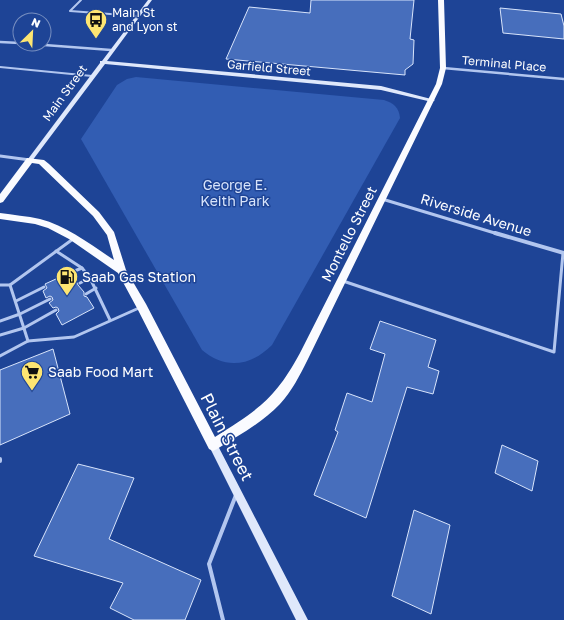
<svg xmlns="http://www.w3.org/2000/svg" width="564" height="620" font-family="'Golos Text',sans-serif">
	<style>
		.green { fill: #325db3 }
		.building { fill: #476ebc; stroke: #d8e4fb }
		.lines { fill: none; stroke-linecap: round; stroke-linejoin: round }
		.service-far2 { stroke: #b2c6ef; stroke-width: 2 }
		.service-far1 { stroke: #b2c6ef; stroke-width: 3 }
		.service { stroke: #b2c6ef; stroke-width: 4 }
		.minor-far2 { stroke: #b2c6ef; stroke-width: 2.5 }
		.minor-far1 { stroke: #b2c6ef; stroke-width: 3 }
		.minor { stroke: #b2c6ef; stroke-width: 4 }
		.secondary { fill: #dfe8fb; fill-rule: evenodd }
		.primary { fill: #fafbff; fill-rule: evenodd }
		.labels { text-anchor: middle; stroke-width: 3; stroke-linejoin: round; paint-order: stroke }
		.far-poi-label { font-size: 12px; fill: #fff; stroke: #1e4496; text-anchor: start }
		.far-street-label { font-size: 12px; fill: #fff; stroke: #1e4496 }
		.park-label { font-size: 14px; fill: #d8e4fb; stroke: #1e4496 }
		.street-label { font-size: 14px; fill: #fff; stroke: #1e4496 }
		.poi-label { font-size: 14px; fill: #fff; stroke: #1e4496; text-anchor: start }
		.near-street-label { font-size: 17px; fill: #fff; stroke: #1e4496 }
	</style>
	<rect width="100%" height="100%" fill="#1e4496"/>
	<path class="green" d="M136 77 384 100C393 103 399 107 400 118L272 345C251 366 225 370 202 350L81 139 117 85 127 79Z"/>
	<g class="building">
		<polygon points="311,0 414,0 410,39 414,40 413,64 405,70 405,75 226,59 249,7 310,13"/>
		<polygon points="500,8 561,14 564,26 564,39 503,33"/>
		<polygon points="69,273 73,275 78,285 84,292 84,296 87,297 94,308 62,325 56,314 59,311 58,308 56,307 53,308 49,303 53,300 52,297 50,296 46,298 43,291 47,288 45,284"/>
		<polygon points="380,321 436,340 428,367 439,371 433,394 407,387 366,518 314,495 338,432 335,430 347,393 372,402 385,354 370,349"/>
		<polygon points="53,349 70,414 0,445 0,370"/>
		<polygon points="502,445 538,461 532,491 495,473"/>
		<polygon points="78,464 134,478 109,539 201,580 185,620 134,620 110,608 123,583 34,556"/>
		<polygon points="414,510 450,525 431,614 392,596"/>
	</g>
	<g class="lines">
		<g class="service-far2">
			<polyline points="81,0 70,11 137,16"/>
			<polyline points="0,67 92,76"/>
		</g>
		<g class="service-far1">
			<polyline points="56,251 82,268 90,278 110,320"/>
			<polyline points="72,272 82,268"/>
			<polyline points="343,281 554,352 563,253"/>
			<polyline points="80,283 90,278"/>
			<polyline points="0,285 10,285 73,239"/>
			<polyline points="10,285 28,341 74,337 139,308"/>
			<polyline points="86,294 96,288"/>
			<polyline points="16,301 44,287"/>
			<polyline points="0,321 20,314 50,299"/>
			<polyline points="0,335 24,328 56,310"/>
			<polyline points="0,356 28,341"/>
		</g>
		<g class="service">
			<polyline points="0,459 0,461"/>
			<polyline points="223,620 209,564 236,495"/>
		</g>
		<g class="minor-far2">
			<polyline points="0,42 20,43"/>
			<polyline points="31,44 111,50"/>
			<polyline points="443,68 564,79"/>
		</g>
		<g class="minor-far1">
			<polyline points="0,156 30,160"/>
			<polyline points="382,199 498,234"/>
		</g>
		<polyline class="minor" points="495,233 564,253"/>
		<g class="secondary">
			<polygon points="148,0 152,0 107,61 381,86 435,100 432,102 381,90 105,64 32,161 28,161 28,159 100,63 100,61 102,61"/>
			<polygon points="213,440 216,442 308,620 296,620 210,448 208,445 210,442"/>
		</g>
		<path class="primary" d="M438 0H444L446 68 442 84 308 359C300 375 292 391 280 404 262 423 239 435 217 449L213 451 209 449 138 310 118 273 69 239 48 228 35 224 0 219V213C13 215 27 216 40 219 67 226 91 245 114 260L107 235 93 216 39 164 32 163 3 202 0 203V194L27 158 44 160 49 164 99 212 114 232 126 270 146 304 215 437C259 409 275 399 300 353L436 84 440 68Z"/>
	</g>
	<defs>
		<g id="bus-pin" transform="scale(1.15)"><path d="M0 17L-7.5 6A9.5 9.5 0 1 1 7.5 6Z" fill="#fde572" stroke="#1e4496"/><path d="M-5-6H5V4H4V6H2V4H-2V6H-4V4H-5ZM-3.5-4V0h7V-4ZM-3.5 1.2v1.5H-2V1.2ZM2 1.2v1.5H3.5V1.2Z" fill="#111"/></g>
		<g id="fuel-pin" transform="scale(1.15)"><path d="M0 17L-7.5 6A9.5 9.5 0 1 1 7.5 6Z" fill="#fde572" stroke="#1e4496"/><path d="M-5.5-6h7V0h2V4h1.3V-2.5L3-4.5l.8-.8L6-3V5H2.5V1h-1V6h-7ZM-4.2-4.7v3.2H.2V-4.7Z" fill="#111"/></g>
		<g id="supermarket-pin" transform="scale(1.15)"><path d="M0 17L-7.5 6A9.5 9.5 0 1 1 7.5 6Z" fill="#fde572" stroke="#1e4496"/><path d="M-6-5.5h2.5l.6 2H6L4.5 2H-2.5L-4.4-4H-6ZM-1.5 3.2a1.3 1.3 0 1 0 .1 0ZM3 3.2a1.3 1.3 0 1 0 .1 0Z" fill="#111"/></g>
	</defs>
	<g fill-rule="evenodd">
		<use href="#bus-pin" x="96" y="20"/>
		<use href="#fuel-pin" x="67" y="277"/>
		<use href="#supermarket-pin" x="32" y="372"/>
	</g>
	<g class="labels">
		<g class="far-poi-label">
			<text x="112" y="17">Main St<tspan x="112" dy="14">and Lyon st</tspan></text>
		</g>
		<g class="far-street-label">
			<text transform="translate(504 64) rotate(5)" y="4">Terminal Place</text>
			<text transform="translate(269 68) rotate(5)" y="4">Garfield Street</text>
			<text transform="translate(65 93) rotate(-54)" y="4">Main Street</text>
		</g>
		<g class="park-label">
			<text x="235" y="190">George E.<tspan x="235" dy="16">Keith Park</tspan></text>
		</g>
		<g class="street-label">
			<text transform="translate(476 215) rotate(17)" y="5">Riverside Avenue</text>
			<text transform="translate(349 234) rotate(-63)" y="5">Montello Street</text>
		</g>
		<g class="poi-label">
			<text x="82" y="282">Saab Gas Station</text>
			<text x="48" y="377">Saab Food Mart</text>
		</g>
		<g class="near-street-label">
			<text transform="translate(227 437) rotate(63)" y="6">Plain Street</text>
		</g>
	</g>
	<g transform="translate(32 32) rotate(24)"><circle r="19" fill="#1e4496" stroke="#788fc0"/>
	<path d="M0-3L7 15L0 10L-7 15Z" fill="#fde572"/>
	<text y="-6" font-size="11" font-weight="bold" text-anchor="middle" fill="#ffffff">N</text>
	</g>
</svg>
